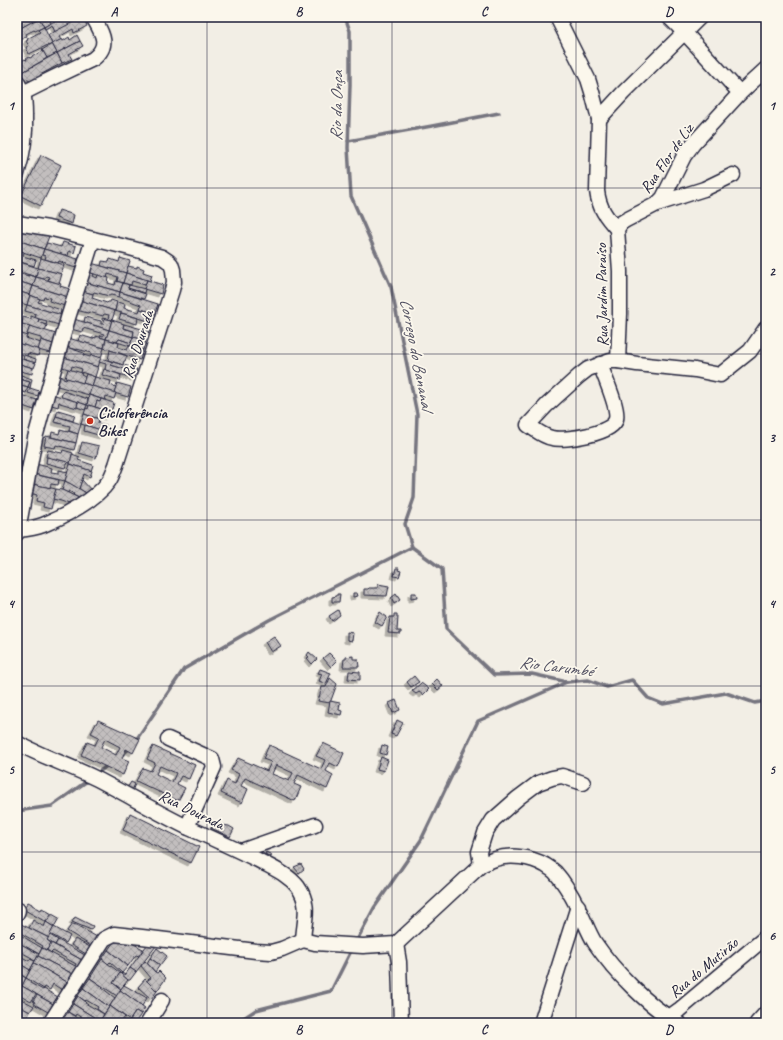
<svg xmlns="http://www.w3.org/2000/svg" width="783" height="1040" font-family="Caveat,sans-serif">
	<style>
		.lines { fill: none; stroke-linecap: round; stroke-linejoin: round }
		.stream { stroke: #76747f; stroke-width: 3.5 }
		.building { fill: url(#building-cross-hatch); stroke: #22223b; fill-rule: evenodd; filter: url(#shadow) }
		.street-casing { stroke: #22223b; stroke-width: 17 }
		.street { stroke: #fbf7ec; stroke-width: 14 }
		.grid { fill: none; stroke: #22223b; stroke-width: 1; stroke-opacity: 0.55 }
		.poi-dot { fill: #c8321e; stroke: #fbf7ec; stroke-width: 1.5 }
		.labels { text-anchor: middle; stroke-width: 3.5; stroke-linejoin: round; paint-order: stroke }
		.street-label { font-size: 16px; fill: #22223b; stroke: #fbf7ec }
		.poi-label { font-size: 16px; font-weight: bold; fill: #22223b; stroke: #fbf7ec; text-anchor: start }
		.water-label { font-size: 17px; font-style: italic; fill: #535263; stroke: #fbf7ec }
		.neatline { fill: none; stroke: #22223b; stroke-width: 1.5 }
		.grid-label { font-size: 13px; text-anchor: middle; font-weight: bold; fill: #22223b }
	</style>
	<defs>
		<pattern id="building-cross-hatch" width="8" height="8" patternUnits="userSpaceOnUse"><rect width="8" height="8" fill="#c2bebe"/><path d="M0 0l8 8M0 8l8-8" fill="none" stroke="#a6a3a4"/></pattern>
		<filter id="shadow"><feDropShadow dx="-3" dy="3" stdDeviation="0" flood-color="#0004"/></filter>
	</defs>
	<rect width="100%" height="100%" fill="#f2eee5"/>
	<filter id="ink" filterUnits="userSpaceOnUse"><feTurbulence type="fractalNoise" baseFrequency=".025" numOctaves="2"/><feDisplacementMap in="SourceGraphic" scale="8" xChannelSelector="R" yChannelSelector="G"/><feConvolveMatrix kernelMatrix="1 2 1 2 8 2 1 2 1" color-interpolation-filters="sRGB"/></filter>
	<g filter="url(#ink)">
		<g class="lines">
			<g class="stream">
				<polyline points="345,17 350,31 350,85 348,148 351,196 391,287 417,414 414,498 405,524 412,547"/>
				<polyline points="348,141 432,126 499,113"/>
				<polyline points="412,547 442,569 446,629 494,675 532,674 567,682 588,680 607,687 632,680 648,698 663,704 726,693 755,703 766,701"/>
				<polyline points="136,740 184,669 269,620 412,547"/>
				<polyline points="121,756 131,747"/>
				<polyline points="95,775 109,764"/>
				<polyline points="17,811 52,806 90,779"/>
				<polyline points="356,942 374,908 421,840 478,721 567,682"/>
				<polyline points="236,1023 256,1010 331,991 352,949"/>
			</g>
		</g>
		<g class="building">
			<polygon points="23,17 38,17 39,18 17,30 17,20"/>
			<polygon points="41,17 62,17 57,20 56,17 50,20 51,23 44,27 39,18"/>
			<polygon points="62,17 83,17 55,32 52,25 45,29 44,27"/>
			<polygon points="83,17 87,26 74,33 73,29 59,37 61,40 52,44 48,35"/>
			<polygon points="39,18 44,27 35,31 34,30 26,34 27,36 17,41 17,30"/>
			<polygon points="44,27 52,44 48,46 48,45 29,54 26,47 29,46 26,41 28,40 27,39 40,32 38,30"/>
			<polygon points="77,35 80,41 57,53 52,44 62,39 63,41 69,37 70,40"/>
			<polygon points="80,41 83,46 69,54 72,59 62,63 57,53"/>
			<polygon points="52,44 57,53 47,58 42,50"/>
			<polygon points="43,51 47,58 21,73 17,63 25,59 26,60 27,60 26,59 29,57 30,58 32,57 32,56 35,54 36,55"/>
			<polygon points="57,53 62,63 40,75 41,76 31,81 25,79 21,73"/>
			<polygon points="41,155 61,165 41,206 21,196"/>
			<polygon points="59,210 74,215 72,224 56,218"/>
			<polygon points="17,226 50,234 44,249 17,240"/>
			<polygon points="17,240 44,249 41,258 17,250"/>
			<polygon points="63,242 76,246 74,253 69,251 68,256 44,249 47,243 61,247"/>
			<polygon points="44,249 78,259 76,268 66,265 66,264 59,261 58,263 45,259 46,256 42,255"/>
			<polygon points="17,250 24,252 23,256 36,260 34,266 17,261"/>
			<polygon points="41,258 64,265 61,274 38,268"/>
			<polygon points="120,258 130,261 126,273 101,266 102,261 109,262 110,259 119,262"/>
			<polygon points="17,261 38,268 36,277 17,271"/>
			<polygon points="91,263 126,273 123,283 117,281 118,277 108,274 107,278 88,272"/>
			<polygon points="128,266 137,268 137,266 144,269 143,272 152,275 150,281 126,273"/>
			<polygon points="38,268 62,274 59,284 48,280 49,277 46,276 44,279 36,277"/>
			<polygon points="88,272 94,274 93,276 97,278 98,275 109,278 108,283 115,285 116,281 123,283 120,292 85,282"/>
			<polygon points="17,273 29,276 29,275 36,277 33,286 17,281"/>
			<polygon points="126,273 147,280 145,285 132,281 131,285 123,283"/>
			<polygon points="36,277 61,284 60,286 70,289 68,297 33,286"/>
			<polygon points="147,280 163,285 161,294 144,289"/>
			<polygon points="17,281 33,286 30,295 17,291"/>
			<polygon points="85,282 120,292 119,297 111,295 109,296 94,292 93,294 82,291"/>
			<polygon points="123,283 129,285 128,288 146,294 144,299 120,292"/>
			<polygon points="129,285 145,289 144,293 128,288"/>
			<polygon points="33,286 68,297 65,306 49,301 50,298 44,297 43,300 30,295"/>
			<polygon points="17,291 30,295 27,305 17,302"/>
			<polygon points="82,291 93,294 92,298 107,303 108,302 110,302 111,300 117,302 115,311 79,300"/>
			<polygon points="120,292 158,304 155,313 140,309 141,305 119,297"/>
			<polygon points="30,295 40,299 38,302 61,310 60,315 27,305"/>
			<polygon points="79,300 115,311 112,320 108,319 109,315 104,314 103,316 89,312 88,313 76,310"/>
			<polygon points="17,302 22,303 20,309 17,308"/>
			<polygon points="117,302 125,304 124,308 139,312 140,309 155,313 152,322 115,311"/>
			<polygon points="27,305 62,315 59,325 35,318 36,314 25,311"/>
			<polygon points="121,313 138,318 137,324 119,319"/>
			<polygon points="31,316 39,319 38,322 47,325 45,331 22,324 23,317 31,319"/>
			<polygon points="85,317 101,321 101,324 103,324 104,321 102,320 102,318 112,320 109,330 84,322"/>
			<polygon points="39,319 47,321 46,325 38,322"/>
			<polygon points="74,319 109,330 106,339 100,337 101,335 103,336 104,334 83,328 82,332 71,329"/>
			<polygon points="112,320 124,324 123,328 134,331 133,337 109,330"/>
			<polygon points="17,322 22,324 20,329 17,328"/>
			<polygon points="22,324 30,326 27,336 19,333"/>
			<polygon points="124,324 149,331 148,334 145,333 143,340 133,337 134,331 123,328"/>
			<polygon points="30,326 56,334 53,344 41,340 41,338 27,334"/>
			<polygon points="109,330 133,337 131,343 119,339 117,342 106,339"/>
			<polygon points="19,333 27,336 26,338 41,343 38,350 17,343"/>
			<polygon points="80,335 93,339 93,337 96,338 96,336 106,339 104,348 78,341"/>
			<polygon points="133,337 146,340 143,350 139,349 140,346 131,344 130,346 117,342 119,339 131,343"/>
			<polygon points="68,338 104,348 101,358 91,355 92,353 77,349 77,350 66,347"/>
			<polygon points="106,339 119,343 118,347 127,350 129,346 143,350 140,360 104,348"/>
			<polygon points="41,340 53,344 50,353 38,350"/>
			<polygon points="17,343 40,350 38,356 28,353 27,356 17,353"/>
			<polygon points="66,347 84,353 83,355 90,357 91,355 101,358 98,367 63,357"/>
			<polygon points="110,350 127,356 125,361 124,361 123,365 108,360"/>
			<polygon points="24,355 36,359 35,363 23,359"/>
			<polygon points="63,357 98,367 95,377 81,372 82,369 72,366 71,370 60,366"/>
			<polygon points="18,358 36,363 34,368 17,363"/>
			<polygon points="101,358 113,362 111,365 128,370 126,376 105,370 106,364 99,362"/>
			<polygon points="113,362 137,369 134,378 126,376 128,370 111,365"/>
			<polygon points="17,363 33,368 32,374 17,370"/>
			<polygon points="68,369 82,373 81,375 85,377 83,383 65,378"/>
			<polygon points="104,369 121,375 120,380 102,375"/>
			<polygon points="17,374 21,375 20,379 30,382 28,387 17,384"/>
			<polygon points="86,374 95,377 92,386 83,383"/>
			<polygon points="21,375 32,379 30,388 28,387 30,382 20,379"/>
			<polygon points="57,375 63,377 63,379 66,380 67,378 92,386 89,395 54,385"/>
			<polygon points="95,377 111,381 110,385 116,387 114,393 92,386"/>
			<polygon points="117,383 131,387 128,397 114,393"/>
			<polygon points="17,384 28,387 26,393 17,390"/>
			<polygon points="92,386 116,393 114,399 106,396 105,400 89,395"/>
			<polygon points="30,388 39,391 38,396 28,393"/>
			<polygon points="63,391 88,399 87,405 61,397"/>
			<polygon points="17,394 37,400 34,410 17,404"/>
			<polygon points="52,394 78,402 77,408 60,403 60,402 59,402 58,407 49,404"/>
			<polygon points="89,395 101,399 100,402 97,401 95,407 87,405"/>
			<polygon points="101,399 114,403 111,412 95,407 97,401 100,402"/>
			<polygon points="78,402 87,405 85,410 77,407"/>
			<polygon points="17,404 22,406 20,412 17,411"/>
			<polygon points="89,405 110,412 108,417 100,415 99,419 84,414 86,408 88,409"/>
			<polygon points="58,410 75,415 73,421 56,416"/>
			<polygon points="84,414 99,419 98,423 106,425 104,431 81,424"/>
			<polygon points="56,416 81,424 78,434 69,431 70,426 54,422"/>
			<polygon points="85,425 104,431 102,436 84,431"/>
			<polygon points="60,430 68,432 68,431 78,434 76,443 51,437 52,432 59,434"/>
			<polygon points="46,436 76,443 74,450 56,445 55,448 44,446"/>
			<polygon points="82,442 99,446 96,458 79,453"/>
			<polygon points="48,450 62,453 63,450 73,453 70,463 46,457"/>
			<polygon points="72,454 80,457 78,460 93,465 91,471 70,464"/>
			<polygon points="47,457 68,462 67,465 66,465 65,468 46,463"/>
			<polygon points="17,461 22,462 21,466 17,465"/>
			<polygon points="36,464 52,468 51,472 59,473 59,470 68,472 65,481 33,474"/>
			<polygon points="70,464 92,471 90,477 84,474 79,489 65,481"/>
			<polygon points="17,465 21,466 20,472 17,471"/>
			<polygon points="33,474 59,480 58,485 51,484 50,488 31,484"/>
			<polygon points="82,480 92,491 88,494 79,489"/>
			<polygon points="65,481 71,484 88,494 81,499 73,495 74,494 69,491 68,493 62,490"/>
			<polygon points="32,484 56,489 51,509 43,507 44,503 36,501 37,495 30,493"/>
			<polygon points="56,489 62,490 81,499 72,505 61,501 53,499"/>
			<polygon points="396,568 399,568 398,570 401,571 399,577 394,576"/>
			<polygon points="378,584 389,586 387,596 364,595 364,589 368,589 369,588 378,588"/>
			<polygon points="353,593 357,593 358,596 353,597"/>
			<polygon points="411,593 416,593 417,598 411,599"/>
			<polygon points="337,594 340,594 339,602 332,602 332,597 337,596"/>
			<polygon points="396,594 400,600 394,604 391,598"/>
			<polygon points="338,610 340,615 332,621 329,616"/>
			<polygon points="380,612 387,617 382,626 375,622"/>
			<polygon points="394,614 397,614 397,617 398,617 397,631 401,631 401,634 388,633 390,617 394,617"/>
			<polygon points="347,632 353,633 352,641 347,640"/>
			<polygon points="274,636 281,646 271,652 265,642"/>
			<polygon points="309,652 317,659 312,664 307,658 309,657 307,655"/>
			<polygon points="329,653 337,661 331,667 323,658"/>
			<polygon points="353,656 353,659 358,659 359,667 343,667 344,659 346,659 346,657"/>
			<polygon points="320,669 331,673 326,684 319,681 322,674 318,673"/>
			<polygon points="349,671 360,672 360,680 348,679"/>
			<polygon points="414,676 419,682 411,687 407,682"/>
			<polygon points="330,678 337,684 330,703 318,701 322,687 326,687"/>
			<polygon points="437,679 443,686 438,690 432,684"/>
			<polygon points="421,683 429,689 423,695 419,692 416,694 412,691"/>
			<polygon points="396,700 400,710 393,713 389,703"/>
			<polygon points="330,701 340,703 339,710 342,711 341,715 328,712"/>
			<path d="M98 720 140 739 133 753 126 749 122 758 129 761 123 775 81 755 87 742 95 745 99 737 91 733ZM105 739 120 747 116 755 101 747Z"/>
			<polygon points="397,720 403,723 396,736 391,734"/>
			<path d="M323 743 344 753 338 767 330 763 326 771 333 775 327 789 298 775 294 784 301 787 295 801 245 778 241 786 248 789 242 803 221 793 227 780 235 784 239 774 231 770 238 758 267 771 271 762 263 759 269 745 321 769 325 760 316 756ZM276 765 293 773 289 781 272 774Z"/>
			<polygon points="382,745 388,747 386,755 380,753"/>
			<path d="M153 746 195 765 189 779 181 776 177 784 185 788 178 801 136 781 143 768 151 771 155 763 147 759ZM160 766 176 773 172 782 156 774Z"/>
			<polygon points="381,757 388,760 384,771 377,769"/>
			<polygon points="131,782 135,784 132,791 127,788"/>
			<polygon points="130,813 199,847 191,863 123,830"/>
			<polygon points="214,824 229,826 234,829 230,837 211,828"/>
			<polygon points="266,852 272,855 271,857 265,854"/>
			<polygon points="301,864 304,869 299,873 294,867"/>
			<polygon points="28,902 32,904 32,905 41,910 42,908 52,914 46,922 23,909"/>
			<polygon points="52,914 59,918 54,927 46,922"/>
			<polygon points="75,917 93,926 91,930 72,922"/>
			<polygon points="33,920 44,927 46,922 54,927 49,938 29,928"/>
			<polygon points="21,924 49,938 47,940 51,943 47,950 42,948 43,946 17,931"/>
			<polygon points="72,924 76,925 97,937 91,946 67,931"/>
			<polygon points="54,927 70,936 66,943 50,934"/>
			<polygon points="17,933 42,948 39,954 17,942"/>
			<polygon points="50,935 58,940 55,945 47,940"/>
			<polygon points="75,939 90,947 86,954 71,945"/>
			<polygon points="58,940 85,955 82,960 55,945"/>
			<polygon points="126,940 143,949 139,956 136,955 128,966 108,950 113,943"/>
			<polygon points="51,943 82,960 77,967 75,966 76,964 53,951 51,953 47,950"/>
			<polygon points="21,944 39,954 35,961 31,959 32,958 17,950"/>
			<polygon points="147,945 156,946 136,972 130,968"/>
			<polygon points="42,948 77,967 73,974 38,956"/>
			<polygon points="157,948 167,956 160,965 150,958"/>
			<polygon points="108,950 128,966 122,973 110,962 108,964 102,959"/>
			<polygon points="17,954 29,961 30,959 35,961 30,970 17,962"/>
			<polygon points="38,956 73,974 67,982 34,963"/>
			<polygon points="150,958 160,965 155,972 147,963"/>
			<polygon points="102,959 120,973 113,983 121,989 117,996 90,978"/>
			<polygon points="145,961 155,972 157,973 159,971 166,978 157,991 146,981 151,978 141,966"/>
			<polygon points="17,962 30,970 26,978 20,974 21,972 17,970"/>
			<polygon points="34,963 67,982 62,990 53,984 50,990 45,987 44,989 26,978"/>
			<polygon points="130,968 136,972 130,980 128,980 121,974 122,973 125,975"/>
			<polygon points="17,973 26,978 22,986 17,983"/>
			<polygon points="120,973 128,980 121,989 113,983"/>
			<polygon points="26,978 31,981 30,983 43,990 44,989 58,997 53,1004 22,986"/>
			<polygon points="90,978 103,987 102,988 115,998 109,1007 83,988"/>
			<polygon points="145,979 157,991 151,999 138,987"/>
			<polygon points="17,983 22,986 18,992 17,992"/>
			<polygon points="124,985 147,998 142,1006 120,990"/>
			<polygon points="22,986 36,994 31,1002 17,994"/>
			<polygon points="83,988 109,1007 104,1014 97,1009 98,1007 86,1000 85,1001 78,996"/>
			<polygon points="120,990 145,1008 141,1014 136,1011 130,1020 110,1006"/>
			<polygon points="37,995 53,1004 48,1012 34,1004 35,1002 33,1001"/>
			<polygon points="78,996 86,1002 85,1003 104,1014 100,1021 73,1004"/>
			<polygon points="21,999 34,1006 30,1012 18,1006"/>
			<polygon points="73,1004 100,1021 99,1023 89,1023 76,1014 75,1016 68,1012"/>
			<polygon points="17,1005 30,1012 26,1020 17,1015"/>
			<polygon points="110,1006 125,1017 121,1022 119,1020 117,1022 119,1023 107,1023 101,1019"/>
			<polygon points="136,1011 141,1014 135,1023 134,1023 130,1020"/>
			<polygon points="68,1012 80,1020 85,1023 69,1023 63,1019"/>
			<polygon points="17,1015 26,1020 25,1023 17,1023"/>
		</g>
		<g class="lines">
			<g class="street-casing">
				<g id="street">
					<path d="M557 17 588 79 592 92 599 119 597 191C599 208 606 217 617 229"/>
					<polyline points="669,17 685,33 740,93"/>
					<path d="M17 82C19 85 21 89 23 93 25 100 25 108 25 115 26 135 23 155 17 174"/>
					<path d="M23 93 53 78 93 59C111 45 102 33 93 17"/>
					<polyline points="599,119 623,93 700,17"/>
					<polyline points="657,204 704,189 733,175"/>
					<path d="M17 223 48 228 93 239 130 248 162 257 168 261 171 264 173 270 174 282 172 290 116 465C114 470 112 476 109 481 96 500 63 517 43 525 35 528 27 529 18 530L17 533"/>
					<polyline points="618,361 620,314 620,271 617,229 621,223 626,220 657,204 663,198 684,156 693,144 740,93 766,69"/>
					<path d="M600 364C604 376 619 408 616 419 613 434 565 441 552 438 542 436 536 430 528 425L547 405 579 376 588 369 610 361H618L637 364 695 370 720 375 750 351 766 328"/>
					<polyline points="18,530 35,438 68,318 93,239"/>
					<polyline points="168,739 212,759 214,767 187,827"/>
					<path d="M17 743C43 757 71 766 97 779 128 795 158 813 189 828 212 838 235 849 258 860 272 868 288 874 298 887 311 905 304 920 303 940"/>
					<polyline points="241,851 315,825"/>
					<polyline points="481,865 479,852 485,833 493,820 518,798 538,783 552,778 562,776 583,783"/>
					<polyline points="17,913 18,910"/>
					<path d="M303 940 315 943 363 946 396 944 481 865C485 863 490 861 495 859 511 854 531 857 545 865 548 867 552 869 555 872 564 882 572 896 578 908 584 919 588 932 595 943 614 971 648 1006 678 1023"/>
					<polyline points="396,944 399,962 401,1023"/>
					<polyline points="50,1023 104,939 114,934 142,937 256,951 271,952 282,949 303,940"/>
					<polyline points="148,1023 162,1000"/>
					<polyline points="541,1023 578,906"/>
					<polyline points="661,1023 679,1010 766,937"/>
					<polyline points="757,1023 766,1013"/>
				</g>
			</g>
			<use href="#street" class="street"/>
		</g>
	</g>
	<path class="grid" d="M207 17V1023M392 17V1023M576 17V1023M17 188H766M17 354H766M17 520H766M17 686H766M17 852H766"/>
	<circle class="poi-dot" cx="90" cy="421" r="4"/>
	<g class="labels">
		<g class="street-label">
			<text transform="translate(666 158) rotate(-55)" y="6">Rua Flor de Liz</text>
			<text transform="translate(601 295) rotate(-91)" y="6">Rua Jardim Paraíso</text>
			<text transform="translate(137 344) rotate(-72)" y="6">Rua Dourada</text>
			<text transform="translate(192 809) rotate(26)" y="6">Rua Dourada</text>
			<text transform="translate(703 967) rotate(-40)" y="6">Rua do Mutirão</text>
		</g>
		<g class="poi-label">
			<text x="98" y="418">Cicloferência<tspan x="98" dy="18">Bikes</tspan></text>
		</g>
		<g class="water-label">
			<text transform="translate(336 106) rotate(-89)" y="6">Rio da Onça</text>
			<text transform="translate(417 354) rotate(79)" y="6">Corrego do Bananal</text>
			<text transform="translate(556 666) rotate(7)" y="6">Rio Carumbé</text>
		</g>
	</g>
	<rect width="783" height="1040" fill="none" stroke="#fbf7ec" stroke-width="44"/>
	<rect x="22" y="22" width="739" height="996" class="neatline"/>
	<g class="grid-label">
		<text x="114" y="16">A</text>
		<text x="299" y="16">B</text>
		<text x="484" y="16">C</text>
		<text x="669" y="16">D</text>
		<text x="11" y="110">1</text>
		<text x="772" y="110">1</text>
		<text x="11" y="276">2</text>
		<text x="772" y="276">2</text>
		<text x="11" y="442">3</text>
		<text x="772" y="442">3</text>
		<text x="11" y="608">4</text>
		<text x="772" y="608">4</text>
		<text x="11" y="774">5</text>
		<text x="772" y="774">5</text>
		<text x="11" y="940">6</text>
		<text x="772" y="940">6</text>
		<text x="114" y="1034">A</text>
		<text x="299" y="1034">B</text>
		<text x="484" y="1034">C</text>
		<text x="669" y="1034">D</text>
	</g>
</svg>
